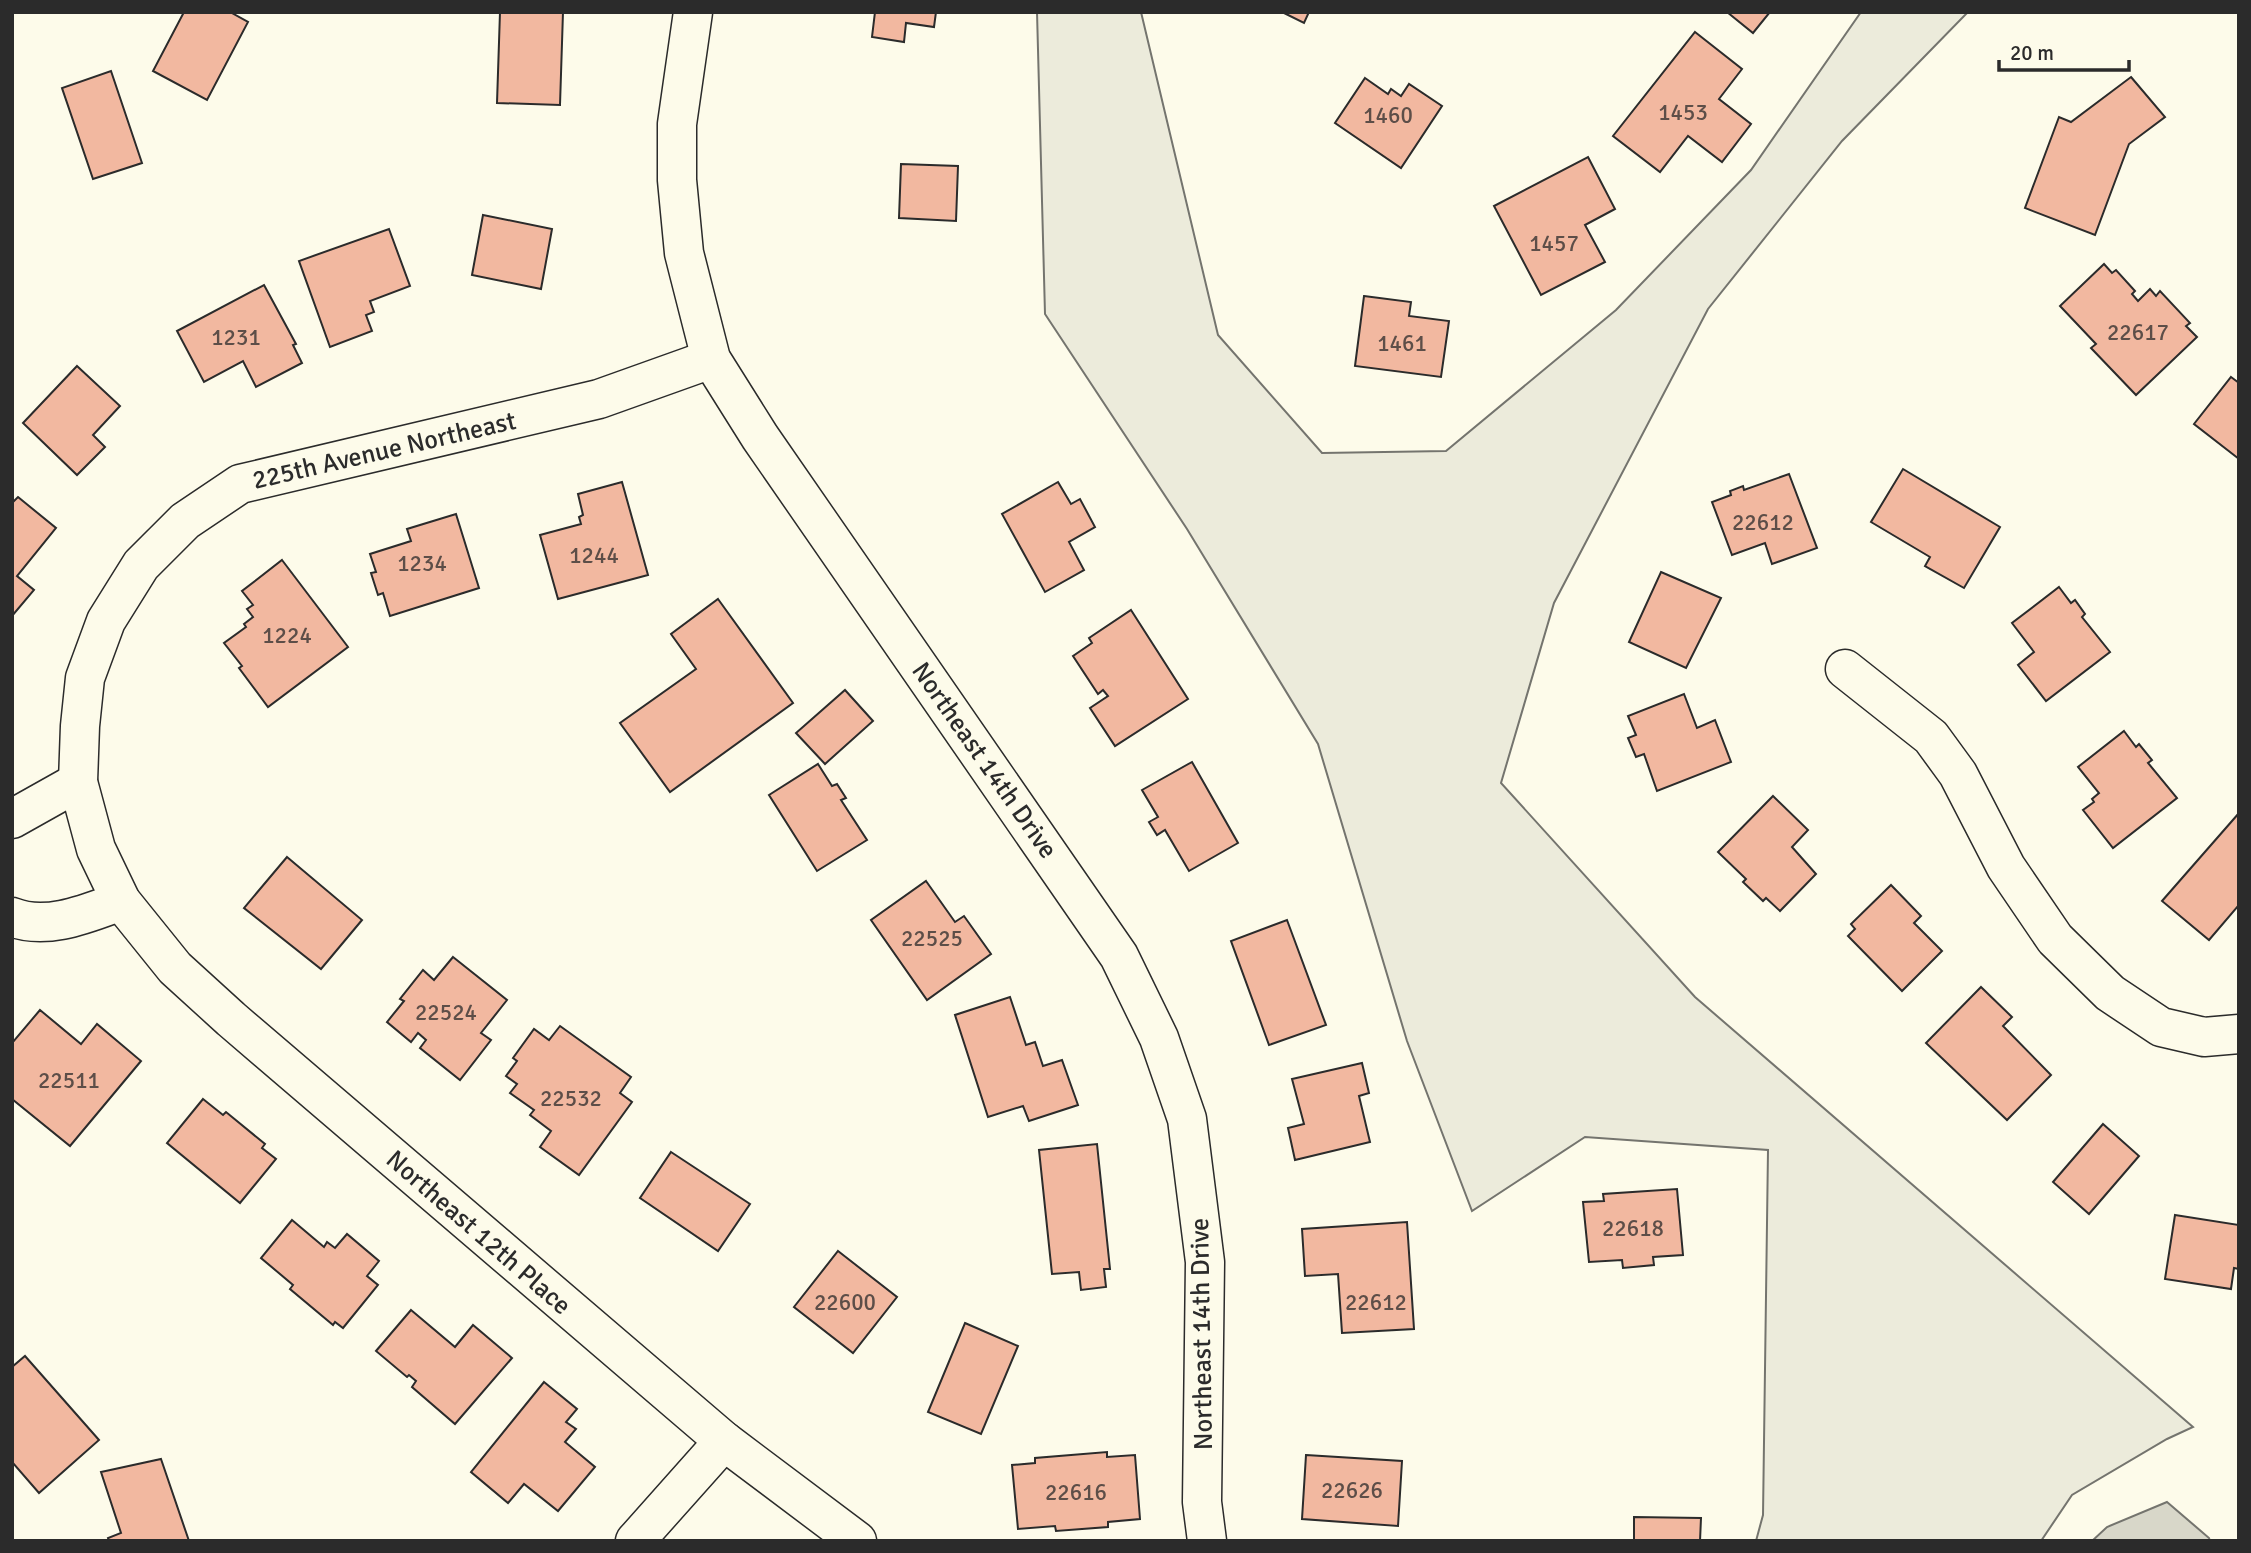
<svg xmlns="http://www.w3.org/2000/svg" width="2251" height="1553" font-family="Signika,sans-serif">
	<style>
		.green { fill: #ecebdb; stroke: #74746e; stroke-width: 2 }
		.water { fill: #d8d7c9; stroke: #74746e; stroke-width: 2 }
		.building { fill: #f2b8a0; stroke: #2b2b2b; stroke-width: 2 }
		.lines { fill: none; stroke-linecap: round; stroke-linejoin: round }
		.minor-casing { stroke: #2b2b2b; stroke-width: 41 }
		.minor { stroke: #fdfbea; stroke-width: 38 }
		.labels { text-anchor: middle; stroke-width: 5; stroke-linejoin: round; paint-order: stroke }
		.number-label { font-size: 23px; fill: #5d4e48 }
		.street-label { font-size: 26px; fill: #2b2b2b; stroke: #fdfbea }
	</style>
	<rect width="100%" height="100%" fill="#fdfbea"/>
	<polygon class="green" points="1037,12 1141,12 1218,335 1322,453 1446,451 1616,310 1751,170 1861,12 1968,12 1842,141 1708,309 1554,603 1501,783 1695,997 2193,1427 2167,1439 2072,1495 2041,1541 1756,1541 1763,1515 1768,1150 1585,1137 1472,1211 1407,1041 1318,744 1187,529 1045,314"/>
	<polygon class="water" points="2167,1502 2209,1538 2210,1541 2092,1541 2107,1527"/>
	<g class="building">
		<polygon points="184,12 230,12 248,22 207,100 153,71"/>
		<polygon points="500,12 563,12 560,105 497,103"/>
		<polygon points="875,12 936,12 934,27 906,23 904,42 872,37"/>
		<polygon points="1282,12 1309,12 1304,23"/>
		<polygon points="1727,12 1770,12 1753,33"/>
		<polygon points="1695,32 1742,69 1719,99 1751,124 1722,162 1688,136 1660,172 1613,136"/>
		<polygon points="111,71 142,163 93,179 62,88"/>
		<polygon points="2131,77 2165,117 2129,144 2095,235 2025,208 2059,117 2071,122"/>
		<polygon points="1365,78 1388,94 1391,89 1401,96 1409,84 1442,106 1401,168 1335,123"/>
		<polygon points="1588,157 1615,209 1585,225 1605,262 1541,295 1494,206"/>
		<polygon points="901,164 958,166 956,221 899,218"/>
		<polygon points="483,215 552,229 541,289 472,275"/>
		<polygon points="389,229 410,286 370,301 374,312 366,315 372,331 330,347 299,261"/>
		<polygon points="2104,264 2112,273 2116,270 2135,291 2132,294 2138,301 2150,289 2156,296 2160,291 2190,323 2186,326 2197,337 2136,395 2091,348 2096,344 2060,306"/>
		<polygon points="264,285 296,344 293,345 302,363 256,387 243,361 204,382 177,331"/>
		<polygon points="1364,296 1411,302 1409,316 1449,321 1441,377 1355,366"/>
		<polygon points="77,366 120,406 93,435 105,447 77,475 23,423"/>
		<polygon points="2231,377 2239,383 2239,459 2194,424"/>
		<polygon points="1903,469 2000,527 1964,588 1925,566 1930,557 1871,522"/>
		<polygon points="1789,474 1817,548 1772,564 1765,543 1732,555 1712,502 1731,495 1730,491 1743,486 1744,490"/>
		<polygon points="622,482 648,575 558,599 540,535 581,524 579,517 583,515 578,494"/>
		<polygon points="1058,482 1071,504 1080,499 1095,527 1069,542 1084,570 1045,592 1002,514"/>
		<polygon points="18,497 56,528 17,576 34,590 12,616 12,503"/>
		<polygon points="456,514 479,588 390,616 383,593 378,595 371,573 376,572 370,554 411,541 407,529"/>
		<polygon points="282,560 348,647 268,707 239,668 242,666 224,643 246,627 244,624 253,617 247,609 253,605 242,591"/>
		<polygon points="1661,572 1721,598 1686,668 1629,642"/>
		<polygon points="2059,587 2071,603 2075,600 2085,614 2082,617 2110,652 2046,701 2018,665 2034,652 2012,623"/>
		<polygon points="718,599 793,703 670,792 620,723 696,669 671,634"/>
		<polygon points="1131,610 1188,699 1115,746 1090,708 1108,696 1103,690 1098,694 1073,656 1092,643 1089,638"/>
		<polygon points="845,690 873,721 825,764 796,733"/>
		<polygon points="1684,694 1697,728 1715,720 1731,762 1657,791 1644,754 1636,757 1628,738 1636,735 1628,716"/>
		<polygon points="2124,731 2136,747 2139,744 2152,760 2148,763 2177,798 2113,848 2083,810 2094,802 2092,799 2099,793 2078,767"/>
		<polygon points="1192,762 1238,843 1189,871 1165,830 1157,835 1149,822 1158,817 1142,790"/>
		<polygon points="818,764 832,786 837,784 846,798 841,800 867,840 817,871 769,795"/>
		<polygon points="1773,796 1808,830 1792,847 1816,874 1780,911 1766,898 1763,901 1743,882 1746,879 1718,852"/>
		<polygon points="2239,813 2239,905 2209,940 2162,901"/>
		<polygon points="287,857 362,920 321,969 244,908"/>
		<polygon points="926,881 955,922 964,916 991,954 927,1000 871,920"/>
		<polygon points="1891,885 1921,916 1914,923 1942,951 1902,991 1848,936 1855,929 1851,924"/>
		<polygon points="1287,920 1326,1025 1269,1045 1231,941"/>
		<polygon points="453,957 507,1000 481,1033 491,1040 460,1080 420,1048 426,1040 418,1033 411,1042 387,1022 404,1001 400,999 423,970 434,980"/>
		<polygon points="1981,987 2012,1017 2003,1026 2051,1075 2007,1120 1926,1043"/>
		<polygon points="1010,997 1026,1045 1035,1042 1043,1066 1062,1060 1078,1105 1029,1121 1023,1106 988,1117 955,1015"/>
		<polygon points="40,1010 81,1044 97,1024 141,1061 70,1146 12,1099 12,1043"/>
		<polygon points="560,1026 631,1077 620,1093 632,1102 579,1175 540,1147 551,1131 530,1115 534,1110 510,1093 517,1084 506,1076 517,1061 513,1058 534,1029 549,1040"/>
		<polygon points="1362,1063 1369,1093 1359,1096 1370,1142 1295,1160 1288,1128 1304,1124 1292,1079"/>
		<polygon points="203,1099 223,1115 226,1112 265,1144 262,1148 276,1159 240,1203 167,1143"/>
		<polygon points="2103,1124 2139,1156 2089,1214 2053,1182"/>
		<polygon points="1097,1144 1110,1269 1104,1269 1106,1287 1081,1290 1079,1272 1052,1274 1039,1150"/>
		<polygon points="671,1152 750,1204 718,1251 640,1198"/>
		<polygon points="1677,1189 1683,1255 1653,1257 1654,1265 1623,1268 1622,1260 1589,1262 1583,1202 1604,1201 1603,1194"/>
		<polygon points="2175,1215 2239,1225 2239,1269 2234,1268 2231,1289 2165,1279"/>
		<polygon points="292,1220 324,1247 327,1242 335,1248 347,1234 379,1261 367,1276 378,1285 343,1328 335,1322 333,1325 290,1289 293,1285 261,1258"/>
		<polygon points="1407,1222 1414,1329 1342,1333 1338,1274 1305,1276 1302,1229"/>
		<polygon points="838,1251 897,1297 853,1353 794,1307"/>
		<polygon points="411,1310 455,1347 473,1325 512,1358 455,1424 412,1387 416,1381 409,1375 407,1377 376,1351"/>
		<polygon points="965,1323 1018,1346 981,1434 928,1412"/>
		<polygon points="25,1356 99,1440 39,1493 12,1462 12,1367"/>
		<polygon points="544,1382 577,1409 566,1422 576,1429 565,1442 595,1467 558,1511 524,1484 508,1503 471,1472"/>
		<polygon points="1107,1452 1107,1457 1135,1455 1140,1519 1108,1522 1108,1527 1056,1531 1055,1526 1018,1529 1012,1465 1035,1463 1035,1458"/>
		<polygon points="1306,1455 1402,1461 1398,1526 1302,1519"/>
		<polygon points="161,1459 189,1541 109,1541 108,1538 121,1533 101,1472"/>
		<polygon points="1634,1517 1701,1518 1700,1541 1634,1541"/>
	</g>
	<g class="lines">
		<g class="minor-casing">
			<g id="minor">
				<polyline points="693,12 677,124 677,180 684,253 711,359 760,437 1119,956 1159,1038 1187,1119 1205,1262 1202,1502 1207,1541"/>
				<polyline points="711,359 599,399 240,484 185,521 141,565 106,621 85,678 80,726 78,782 96,849 121,901 175,968 231,1019 724,1441 857,1541"/>
				<polyline points="1845,669 1931,737 1958,774 2006,867 2055,939 2110,993 2161,1027 2204,1037 2239,1034"/>
				<polyline points="12,819 78,782"/>
				<path d="M12 917C47 931 88 913 121 901"/>
				<polyline points="635,1541 724,1441"/>
			</g>
		</g>
		<use href="#minor" class="minor"/>
	</g>
	<g class="labels">
		<g class="number-label">
			<text x="1683" y="120">1453</text>
			<text x="1388" y="123">1460</text>
			<text x="1554" y="251">1457</text>
			<text x="2138" y="340">22617</text>
			<text x="236" y="345">1231</text>
			<text x="1402" y="351">1461</text>
			<text x="1763" y="530">22612</text>
			<text x="594" y="563">1244</text>
			<text x="422" y="571">1234</text>
			<text x="287" y="643">1224</text>
			<text x="932" y="946">22525</text>
			<text x="446" y="1020">22524</text>
			<text x="69" y="1088">22511</text>
			<text x="571" y="1106">22532</text>
			<text x="1633" y="1236">22618</text>
			<text x="845" y="1310">22600</text>
			<text x="1376" y="1310">22612</text>
			<text x="1352" y="1498">22626</text>
			<text x="1076" y="1500">22616</text>
		</g>
		<g class="street-label">
			<text transform="translate(384 450) rotate(-13)" y="9">225th Avenue Northeast</text>
			<text transform="translate(985 760) rotate(55)" y="9">Northeast 14th Drive</text>
			<text transform="translate(479 1232) rotate(41)" y="9">Northeast 12th Place</text>
			<text transform="translate(1201 1334) rotate(-91)" y="9">Northeast 14th Drive</text>
		</g>
	</g>
	<rect width="2251" height="1553" fill="none" stroke="#2b2b2b" stroke-width="28"/>
	<path d="M1999 60v10h130v-10" fill="none" stroke="#2b2b2b" stroke-width="3.5"/>
	<text x="2010" y="60" font-size="21" fill="#2b2b2b" stroke="#fdfbea" stroke-width="5" paint-order="stroke">20 m</text>
</svg>
